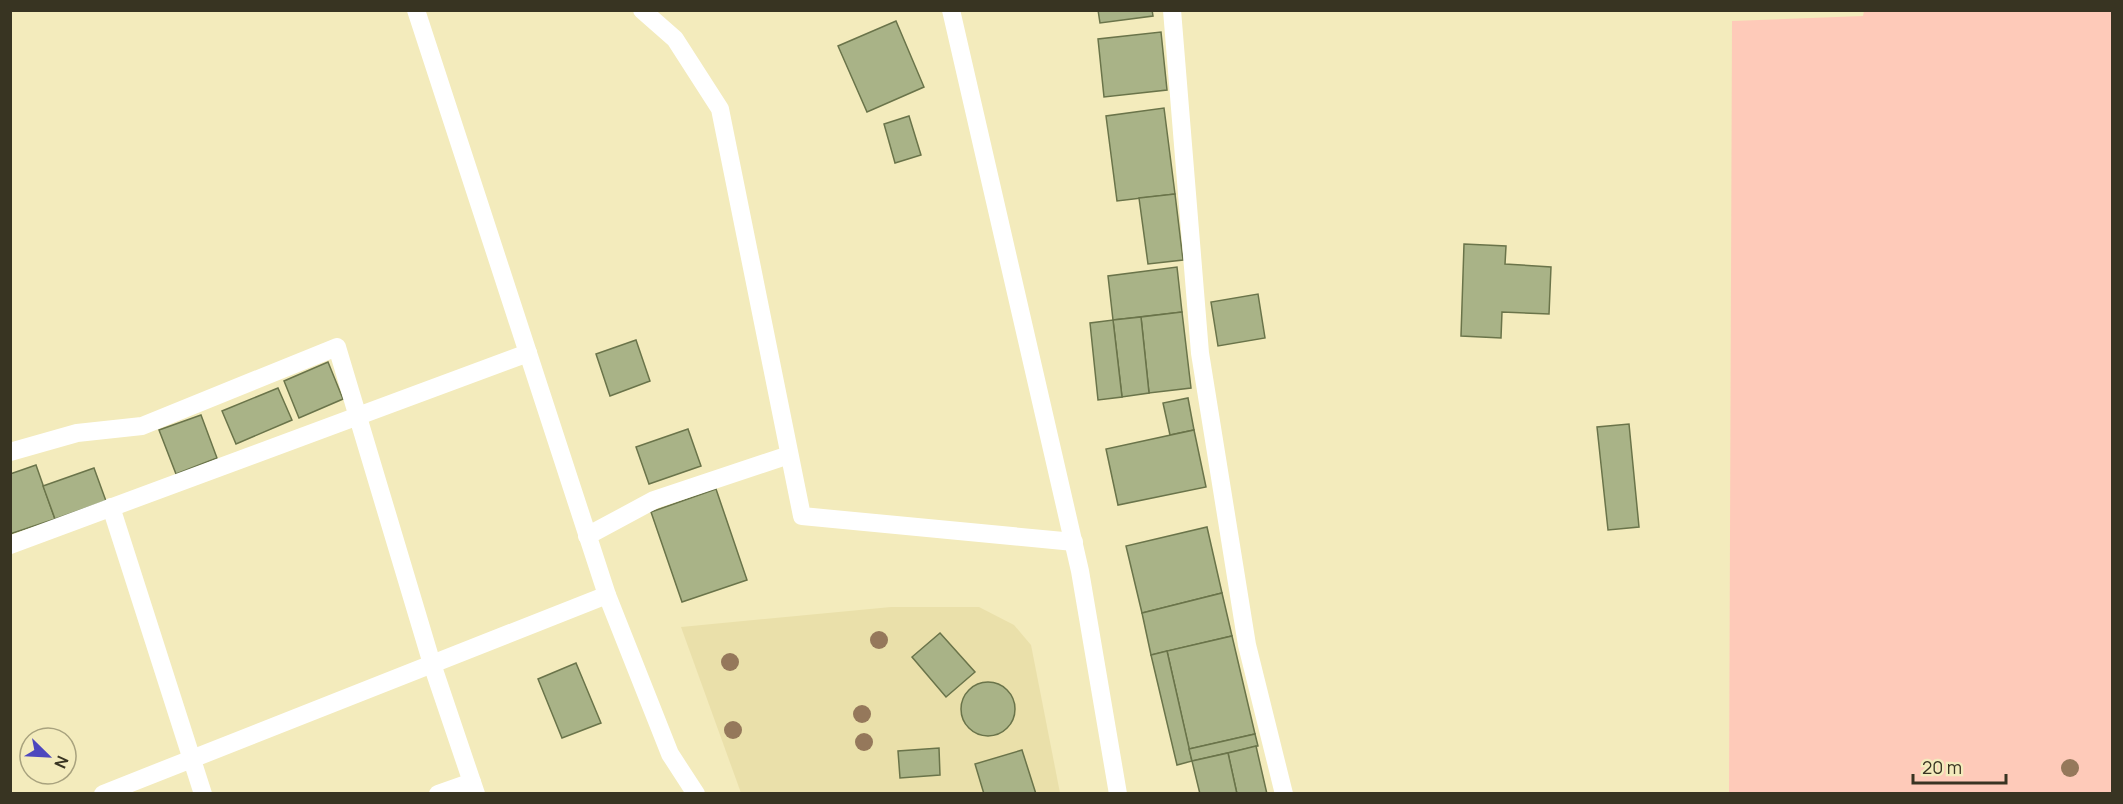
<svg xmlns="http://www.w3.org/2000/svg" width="2123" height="804" font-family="Manrope,sans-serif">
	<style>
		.built { fill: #eae0aa }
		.green { fill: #fecab9 }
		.building { fill: #a9b387; stroke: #6a744a; stroke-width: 1.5 }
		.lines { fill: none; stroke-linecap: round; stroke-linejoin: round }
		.service { stroke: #fff; stroke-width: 18 }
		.tree { fill: #95785b }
	</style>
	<rect width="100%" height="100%" fill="#f3ebbc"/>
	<polygon class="built" points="891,607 979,607 1014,625 1031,645 1060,793 741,793 681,627"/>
	<polygon class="green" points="1864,11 2112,11 2112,793 1729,793 1732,21 1863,16"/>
	<g class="building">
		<polygon points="1098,10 1152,10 1153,16 1100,23"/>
		<polygon points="896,21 924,87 867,112 838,46"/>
		<polygon points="1161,32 1167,90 1104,97 1098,39"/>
		<polygon points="1164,108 1175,194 1117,201 1106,116"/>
		<polygon points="909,116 921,155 895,163 884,124"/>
		<polygon points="1175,194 1183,260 1148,264 1139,198"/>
		<polygon points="1464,244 1506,246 1505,264 1551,267 1549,314 1502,312 1501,338 1461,336"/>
		<polygon points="1177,267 1182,312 1113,320 1108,276"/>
		<polygon points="1258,294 1265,338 1218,346 1211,302"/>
		<polygon points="1182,312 1191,388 1149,393 1141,317"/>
		<polygon points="1141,317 1149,393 1122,397 1113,320"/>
		<polygon points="1113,320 1122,397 1098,400 1090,323"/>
		<polygon points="636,340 650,381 610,396 596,354"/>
		<polygon points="328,362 343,399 299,418 284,381"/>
		<polygon points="278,388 292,420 236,444 222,411"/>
		<polygon points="1188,398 1194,430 1170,435 1163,403"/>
		<polygon points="201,415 217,458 176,474 159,430"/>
		<polygon points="1629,424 1639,527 1608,530 1597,427"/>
		<polygon points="688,429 701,466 649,484 636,447"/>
		<polygon points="1194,430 1206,487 1118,505 1106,449"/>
		<polygon points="36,465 55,519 10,534 10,474"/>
		<polygon points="94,468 106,501 55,519 43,486"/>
		<polygon points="716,489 747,580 682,602 651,512"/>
		<polygon points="1207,527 1222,593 1142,613 1126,546"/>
		<polygon points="1222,593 1232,636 1151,655 1142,613"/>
		<polygon points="940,633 975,672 946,697 912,657"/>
		<polygon points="1232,636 1255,734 1189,749 1167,651"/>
		<polygon points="1167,651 1192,761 1177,765 1151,655"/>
		<polygon points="576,663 601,723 562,738 538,679"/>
		<circle cx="988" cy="709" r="27"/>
		<polygon points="1255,734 1258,746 1192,761 1189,749"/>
		<polygon points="1256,746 1267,794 1237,794 1228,753"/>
		<polygon points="939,748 940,775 900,778 898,751"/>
		<polygon points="1022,750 1036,794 984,794 975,764"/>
		<polygon points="1228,753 1237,794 1200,794 1192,761"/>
	</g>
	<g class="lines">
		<g class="service">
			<polyline points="416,10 607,595 670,754 696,794"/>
			<polyline points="642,10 675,39 720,109 802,516 1074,542"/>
			<polyline points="951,10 1080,571 1118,794"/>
			<polyline points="1172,10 1200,353 1247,645 1284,794"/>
			<polyline points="10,452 77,433 142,426 337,347 432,664 476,794"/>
			<polyline points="111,507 203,794"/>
			<polyline points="587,536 654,500 789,455"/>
			<polyline points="10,545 528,353"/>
			<polyline points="103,794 607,595"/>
			<polyline points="438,794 472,782"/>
		</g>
	</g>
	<g class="tree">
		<circle cx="879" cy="640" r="9"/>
		<circle cx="730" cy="662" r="9"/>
		<circle cx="862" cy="714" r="9"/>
		<circle cx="733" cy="730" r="9"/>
		<circle cx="864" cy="742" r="9"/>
		<circle cx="2070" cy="768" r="9"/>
	</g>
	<rect width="2123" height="804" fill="none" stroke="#383422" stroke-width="24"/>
	<g transform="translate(48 756) rotate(114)"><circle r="28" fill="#f3ebbc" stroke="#a8a27e" stroke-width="1.5"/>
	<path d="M0-4.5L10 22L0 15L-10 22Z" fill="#4d47be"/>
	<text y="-9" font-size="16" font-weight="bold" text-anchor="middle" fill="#383422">N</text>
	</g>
	<path d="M1913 774v9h93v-9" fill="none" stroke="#383422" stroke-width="3"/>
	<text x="1922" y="774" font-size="18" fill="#383422" stroke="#f3ebbc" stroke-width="4.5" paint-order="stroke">20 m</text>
</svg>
